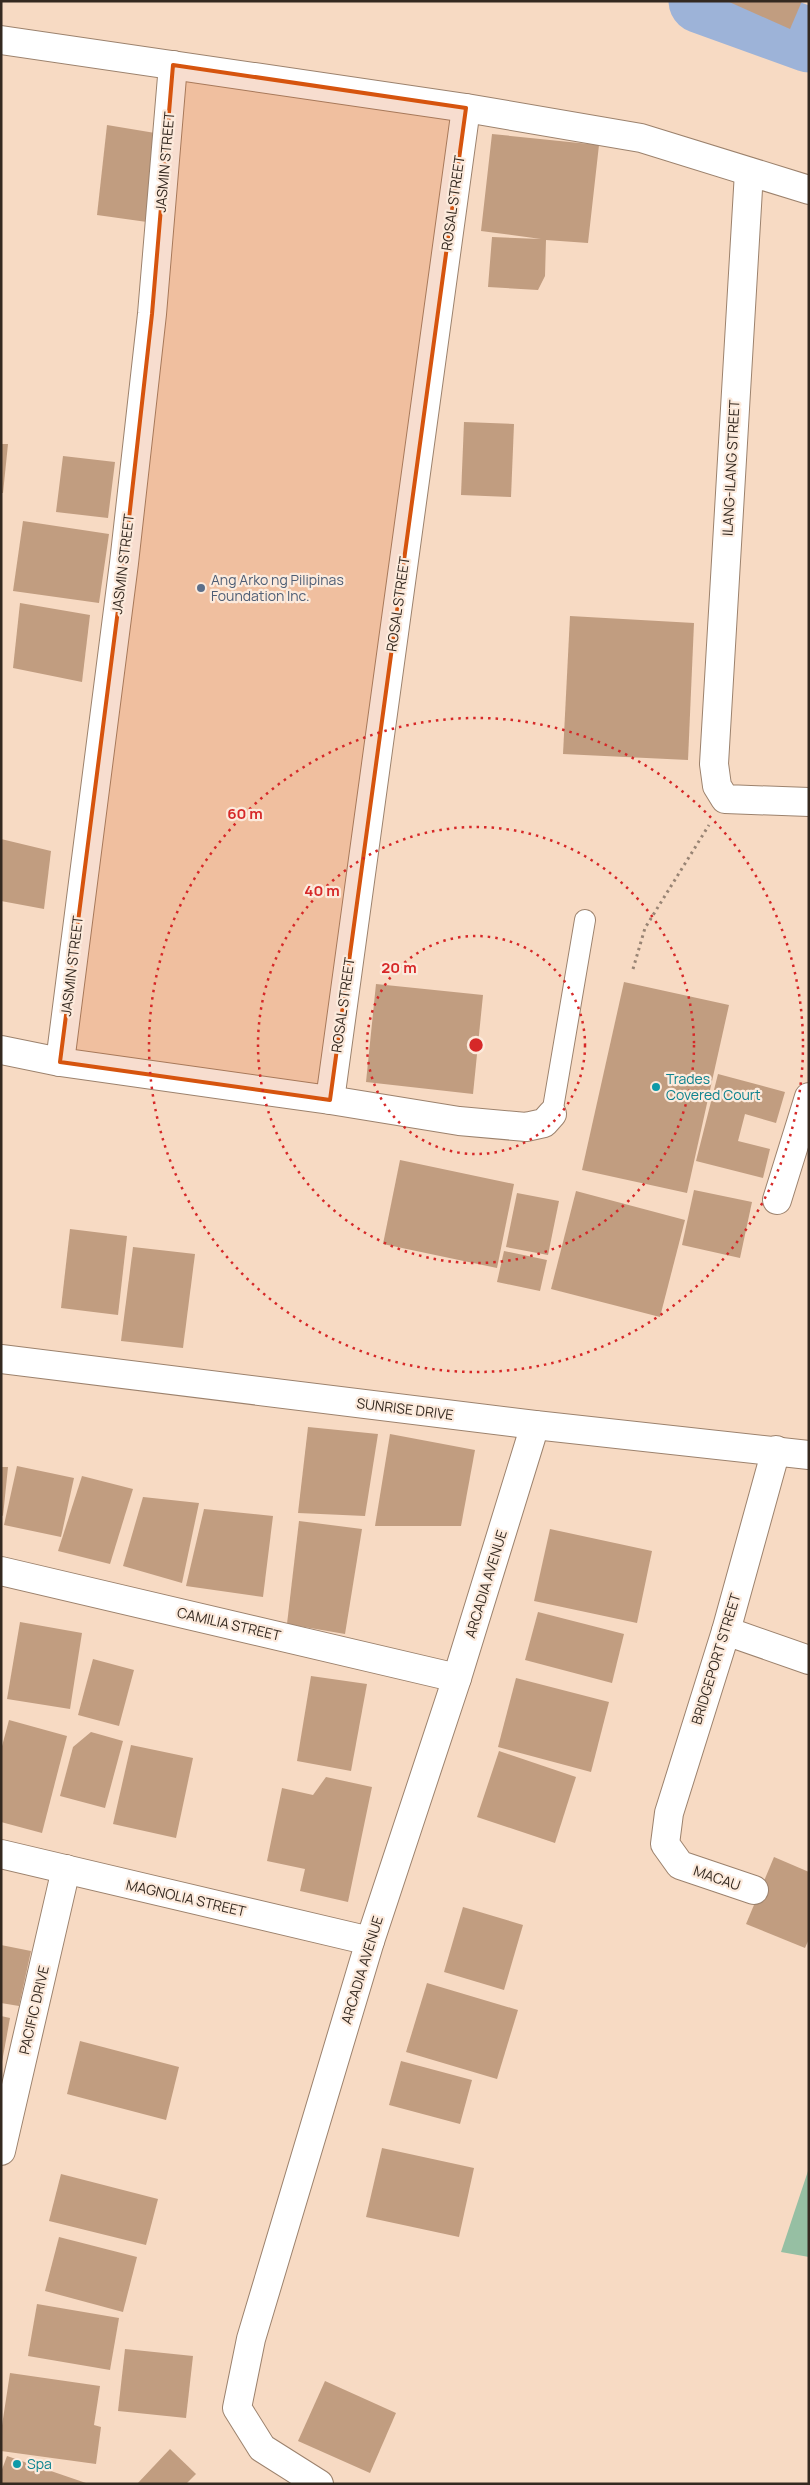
<svg xmlns="http://www.w3.org/2000/svg" width="810" height="2485" font-family="Manrope,sans-serif">
	<style>
		.green { fill: #96bfa3 }
		.lines { fill: none; stroke-linecap: round; stroke-linejoin: round }
		.river { stroke: #9db3d8; stroke-width: 65 }
		.building { fill: #c19d80 }
		.lane-casing { stroke: #9c826d; stroke-width: 22 }
		.street-casing { stroke: #9c826d; stroke-width: 30 }
		.path { stroke: #988474; stroke-width: 3; stroke-dasharray: 2.5 4; stroke-linecap: butt }
		.lane { stroke: #fff; stroke-width: 20 }
		.street { stroke: #fff; stroke-width: 28 }
		.marked { fill: #d6540e; fill-opacity: 0.2; stroke: #d6540e; stroke-width: 4; stroke-linejoin: round }
		.ring { fill: none; stroke: #d62828; stroke-width: 2.5; stroke-dasharray: 2.5 5 }
		.service-dot { fill: #5c6f8a; stroke: #fceadc; stroke-width: 2 }
		.culture-dot { fill: #0f9aa8; stroke: #fceadc; stroke-width: 2 }
		.labels { text-anchor: middle; stroke-width: 4.5; stroke-linejoin: round; paint-order: stroke }
		.street-label { font-size: 14px; fill: #342920; stroke: #fceadc }
		.service-label { font-size: 14px; fill: #4e5e75; stroke: #fceadc; text-anchor: start }
		.culture-label { font-size: 14px; fill: #0d838f; stroke: #fceadc; text-anchor: start }
		.centre { fill: #d62828; stroke: #fceadc; stroke-width: 2.5 }
		.ring-label { font-size: 15px; text-anchor: middle; font-weight: bold; fill: #d62828; stroke: #fceadc; stroke-width: 4.5; stroke-linejoin: round; paint-order: stroke }
	</style>
	<rect width="100%" height="100%" fill="#f7dac3"/>
	<polygon class="green" points="809,2168 809,2257 781,2252"/>
	<g class="lines">
		<polyline class="river" points="701,1 809,40"/>
	</g>
	<g class="building">
		<polygon points="727,1 802,1 790,29"/>
		<polygon points="107,125 155,133 147,222 97,215"/>
		<polygon points="492,134 599,145 588,243 546,240 545,276 538,290 488,287 492,237 541,239 481,231"/>
		<polygon points="464,422 514,424 511,497 461,495"/>
		<polygon points="1,444 8,444 3,493 1,493"/>
		<polygon points="63,456 115,462 108,518 56,512"/>
		<polygon points="23,521 109,534 99,603 13,591"/>
		<polygon points="20,603 90,615 82,682 13,668"/>
		<polygon points="570,616 694,623 688,760 563,754"/>
		<polygon points="1,839 51,851 44,909 1,901"/>
		<polygon points="624,982 729,1005 687,1193 582,1170"/>
		<polygon points="376,984 483,995 473,1094 366,1082"/>
		<polygon points="718,1074 785,1092 776,1123 745,1114 738,1141 770,1149 763,1178 696,1161"/>
		<polygon points="400,1160 514,1184 497,1268 383,1244"/>
		<polygon points="694,1190 752,1202 740,1258 682,1245"/>
		<polygon points="576,1191 685,1220 660,1317 551,1289"/>
		<polygon points="517,1193 559,1201 548,1255 506,1247"/>
		<polygon points="70,1229 127,1236 118,1315 61,1308"/>
		<polygon points="133,1247 195,1254 183,1348 121,1341"/>
		<polygon points="504,1251 547,1260 540,1291 497,1282"/>
		<polygon points="308,1427 378,1434 365,1516 298,1513"/>
		<polygon points="390,1434 475,1450 461,1526 375,1526"/>
		<polygon points="17,1466 74,1478 61,1537 4,1525"/>
		<polygon points="1,1467 8,1467 3,1516 1,1515"/>
		<polygon points="82,1476 133,1489 110,1564 58,1551"/>
		<polygon points="143,1497 199,1503 182,1583 123,1566"/>
		<polygon points="204,1509 273,1516 263,1597 186,1586"/>
		<polygon points="299,1521 362,1529 345,1634 287,1624"/>
		<polygon points="550,1529 652,1551 637,1623 534,1601"/>
		<polygon points="538,1612 624,1634 612,1683 525,1660"/>
		<polygon points="20,1622 82,1633 70,1709 7,1699"/>
		<polygon points="93,1659 134,1670 119,1726 78,1715"/>
		<polygon points="311,1676 367,1684 351,1771 297,1761"/>
		<polygon points="516,1678 609,1702 591,1772 498,1747"/>
		<polygon points="9,1720 67,1736 42,1833 1,1822 1,1750"/>
		<polygon points="91,1732 123,1741 105,1808 60,1796 73,1747"/>
		<polygon points="131,1745 193,1758 176,1838 113,1824"/>
		<polygon points="499,1751 576,1777 555,1843 477,1817"/>
		<polygon points="326,1777 372,1787 348,1902 300,1891 305,1869 267,1861 282,1788 313,1795"/>
		<polygon points="774,1857 809,1872 809,1939 805,1948 746,1924"/>
		<polygon points="463,1907 523,1925 504,1990 444,1972"/>
		<polygon points="1,1945 31,1951 19,2006 1,2003"/>
		<polygon points="427,1983 518,2010 497,2079 406,2052"/>
		<polygon points="1,2016 10,2018 2,2062 1,2062"/>
		<polygon points="80,2041 179,2067 166,2120 67,2094"/>
		<polygon points="401,2061 472,2080 460,2124 389,2105"/>
		<polygon points="382,2148 474,2168 459,2237 366,2217"/>
		<polygon points="61,2174 158,2199 146,2245 49,2221"/>
		<polygon points="59,2237 137,2257 123,2312 45,2291"/>
		<polygon points="37,2304 119,2318 110,2370 28,2356"/>
		<polygon points="125,2349 193,2356 186,2418 118,2411"/>
		<polygon points="10,2373 100,2386 94,2425 101,2427 96,2464 1,2451 1,2432"/>
		<polygon points="325,2381 396,2413 370,2473 298,2441"/>
		<polygon points="170,2449 196,2474 186,2484 137,2484"/>
		<polygon points="7,2456 86,2483 86,2484 1,2484 1,2472"/>
	</g>
	<g class="lines">
		<g class="lane-casing">
			<polyline id="lane" points="552,1114 585,920"/>
		</g>
		<g class="street-casing">
			<g id="street">
				<polyline points="1,40 466,108 641,138 809,190"/>
				<polyline points="749,172 714,764 717,786 725,799 809,802"/>
				<polyline points="1,1050 60,1062 330,1100 459,1121 526,1127 544,1123 552,1114"/>
				<polyline points="60,1062 124,563 152,314 173,65"/>
				<polyline points="330,1100 466,108"/>
				<polyline points="777,1200 809,1097"/>
				<polyline points="1,1359 535,1425 809,1455"/>
				<polyline points="1,1571 457,1678"/>
				<polyline points="726,1631 809,1660"/>
				<polyline points="1,1854 370,1941"/>
				<polyline points="754,1890 680,1865 665,1844 669,1813 726,1631 776,1450"/>
				<polyline points="1,2151 66,1869"/>
				<polyline points="319,2484 262,2448 237,2408 251,2339 370,1941 457,1678 535,1425"/>
			</g>
		</g>
		<polyline class="path" points="633,969 645,928 709,825"/>
		<use href="#lane" class="lane"/>
		<use href="#street" class="street"/>
	</g>
	<path class="marked" d="M173 65 466 108 330 1100 60 1062 124 563 152 314Z"/>
	<g class="ring">
		<circle cx="476" cy="1045" r="109"/>
		<circle cx="476" cy="1045" r="218"/>
		<circle cx="476" cy="1045" r="327"/>
	</g>
	<circle class="service-dot" cx="201" cy="588" r="5"/>
	<g class="culture-dot">
		<circle cx="656" cy="1087" r="5"/>
		<circle cx="17" cy="2464" r="5"/>
	</g>
	<g class="labels">
		<g class="street-label">
			<text transform="translate(165 162) rotate(-85)" y="5">JASMIN STREET</text>
			<text transform="translate(453 203) rotate(-82)" y="5">ROSAL STREET</text>
			<text transform="translate(731 468) rotate(-87)" y="5">ILANG-ILANG STREET</text>
			<text transform="translate(123 564) rotate(-83)" y="5">JASMIN STREET</text>
			<text transform="translate(398 604) rotate(-82)" y="5">ROSAL STREET</text>
			<text transform="translate(72 966) rotate(-83)" y="5">JASMIN STREET</text>
			<text transform="translate(343 1005) rotate(-82)" y="5">ROSAL STREET</text>
			<text transform="translate(405 1409) rotate(7)" y="5">SUNRISE DRIVE</text>
			<text transform="translate(486 1584) rotate(-73)" y="5">ARCADIA AVENUE</text>
			<text transform="translate(229 1624) rotate(13)" y="5">CAMILIA STREET</text>
			<text transform="translate(716 1659) rotate(-73)" y="5">BRIDGEPORT STREET</text>
			<text transform="translate(717 1878) rotate(19)" y="5">MACAU</text>
			<text transform="translate(186 1898) rotate(13)" y="5">MAGNOLIA STREET</text>
			<text transform="translate(362 1970) rotate(-73)" y="5">ARCADIA AVENUE</text>
			<text transform="translate(34 2010) rotate(-77)" y="5">PACIFIC DRIVE</text>
		</g>
		<g class="service-label">
			<text x="211" y="585">Ang Arko ng Pilipinas<tspan x="211" dy="16">Foundation Inc.</tspan></text>
		</g>
		<g class="culture-label">
			<text x="666" y="1084">Trades<tspan x="666" dy="16">Covered Court</tspan></text>
			<text x="27" y="2469">Spa</text>
		</g>
	</g>
	<circle cx="476" cy="1045" r="8" class="centre"/>
	<g class="ring-label">
		<text x="245" y="819">60 m</text>
		<text x="322" y="896">40 m</text>
		<text x="399" y="973">20 m</text>
	</g>
	<rect width="810" height="2485" fill="none" stroke="#342920" stroke-width="5"/>
</svg>
